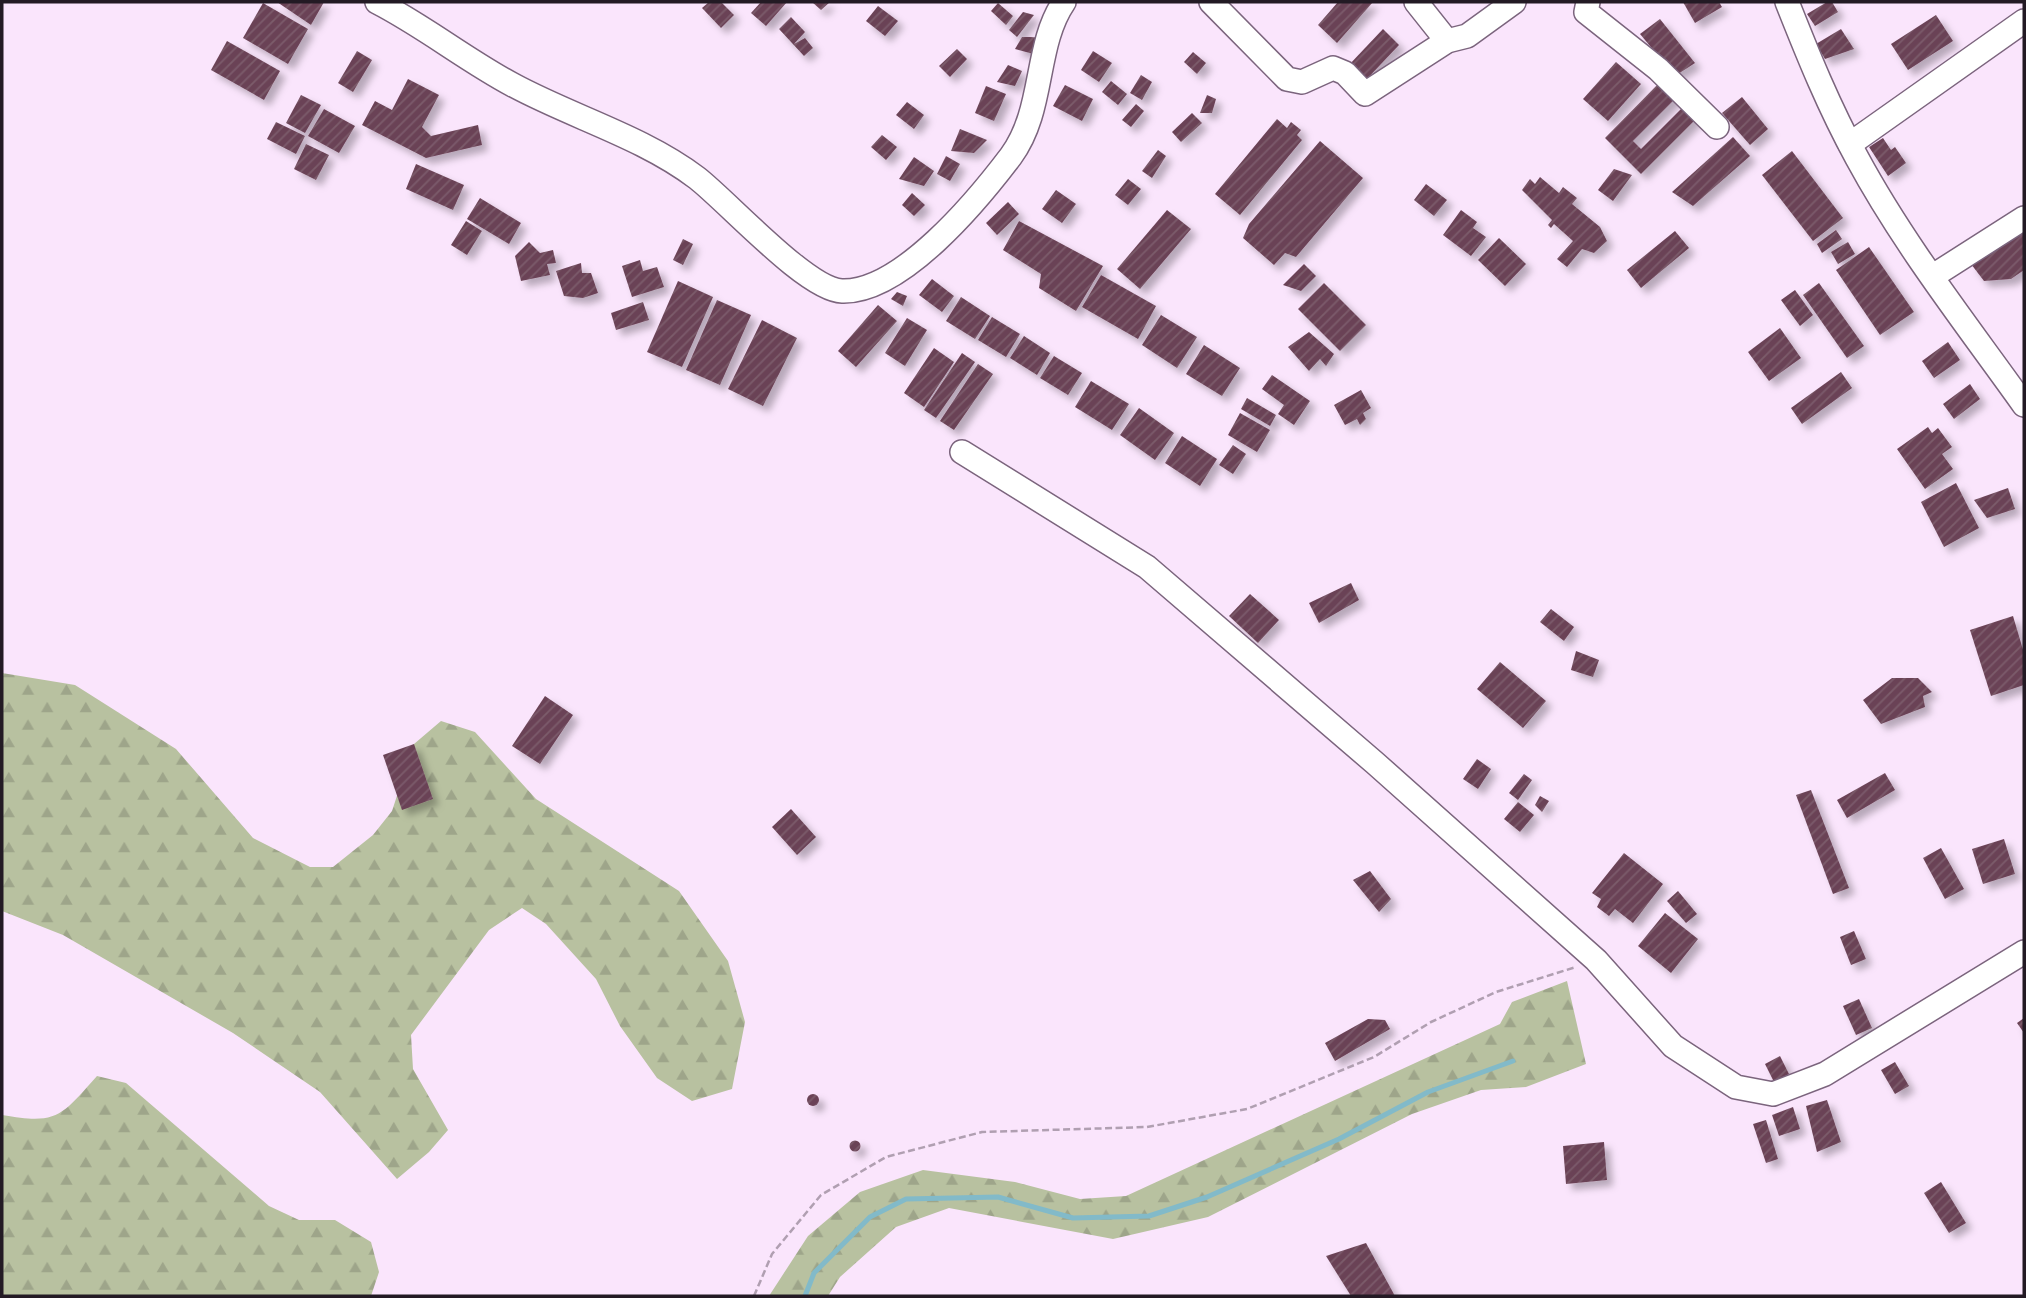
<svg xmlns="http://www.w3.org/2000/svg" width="2026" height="1298" font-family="Arial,sans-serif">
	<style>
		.forest { fill: url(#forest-firs) }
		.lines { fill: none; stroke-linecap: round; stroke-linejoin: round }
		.stream { stroke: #82bac9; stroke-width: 5 }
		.building { fill: url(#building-hatch); filter: url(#shadow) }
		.minor-casing { stroke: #7b647d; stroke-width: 26 }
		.path { stroke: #b09fb1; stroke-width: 2.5; stroke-dasharray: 7 3.5; stroke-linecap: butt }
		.minor { stroke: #fff; stroke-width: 23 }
	</style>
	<defs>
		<pattern id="forest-firs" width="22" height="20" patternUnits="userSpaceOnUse" patternTransform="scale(1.75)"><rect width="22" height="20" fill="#b8c1a0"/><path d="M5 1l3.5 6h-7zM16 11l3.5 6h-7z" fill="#9ea58a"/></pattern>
		<pattern id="building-hatch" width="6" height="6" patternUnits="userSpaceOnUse" patternTransform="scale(1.75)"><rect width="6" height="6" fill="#6b4356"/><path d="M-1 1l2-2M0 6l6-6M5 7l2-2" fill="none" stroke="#7b5b6b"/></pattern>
		<filter id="shadow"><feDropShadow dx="6" dy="6" stdDeviation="3.5" flood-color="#0004"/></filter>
	</defs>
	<rect width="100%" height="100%" fill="#fae5fc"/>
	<g class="forest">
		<polygon points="2,673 75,685 176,749 253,838 310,867 333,867 373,835 392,811 414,744 441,721 475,732 536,799 679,891 728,961 745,1022 732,1089 692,1101 657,1078 620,1026 596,979 546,924 522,908 489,930 411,1035 413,1069 448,1130 429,1152 397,1179 320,1092 233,1033 63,935 2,911"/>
		<polygon points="1567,981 1586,1064 1526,1087 1481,1090 1412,1114 1208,1217 1113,1239 949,1208 896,1227 840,1277 828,1296 769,1296 808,1236 860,1192 923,1170 1015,1182 1080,1199 1126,1196 1500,1024 1512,1002"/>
		<path d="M97 1076 126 1083 269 1206 299 1220H335L371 1242 379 1272 371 1296H2V1115C58 1125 61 1116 97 1076Z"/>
	</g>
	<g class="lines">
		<polyline class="stream" points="805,1296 814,1273 870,1217 906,1199 998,1197 1073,1218 1149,1216 1207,1197 1339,1139 1428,1092 1513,1061"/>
	</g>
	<g class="building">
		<polygon points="277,2 324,2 311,25"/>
		<polygon points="709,2 721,2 734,15 721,28 702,8"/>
		<polygon points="761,2 787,2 766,26 751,13"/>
		<polygon points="812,2 830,2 821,10"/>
		<polygon points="1338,2 1373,2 1337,43 1318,25"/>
		<polygon points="1683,2 1719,2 1722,7 1695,23"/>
		<polygon points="1827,2 1832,2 1838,12 1815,26 1807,14"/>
		<polygon points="263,3 308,29 288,64 243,38"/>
		<polygon points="998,3 1013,16 1006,25 991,11"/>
		<polygon points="878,6 898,21 885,36 866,21"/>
		<polygon points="1023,12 1034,15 1017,37 1009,30"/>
		<polygon points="1936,15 1953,41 1908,70 1891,44"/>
		<polygon points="791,17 805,32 794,44 805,38 813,48 804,56 779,29"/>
		<polygon points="1660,19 1695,63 1675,76 1640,34"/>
		<polygon points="1383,29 1399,45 1364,82 1348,66"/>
		<polygon points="1841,29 1854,49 1825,59 1816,44"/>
		<polygon points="1022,37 1030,37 1046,38 1037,55 1015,49"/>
		<polygon points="227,41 280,71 264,100 211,70"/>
		<polygon points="957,49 967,59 950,77 939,66"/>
		<polygon points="357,51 372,60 353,92 338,83"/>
		<polygon points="1093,51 1112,63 1099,82 1081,70"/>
		<polygon points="1193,52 1206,63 1197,74 1184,62"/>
		<polygon points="1616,62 1641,84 1608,121 1583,99"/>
		<polygon points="1008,65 1022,71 1015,86 997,82"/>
		<polygon points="1141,75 1152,82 1142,100 1130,93"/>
		<polygon points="408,79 439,95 422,127 431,136 478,125 482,145 426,158 362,125 375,101 392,110"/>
		<polygon points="1662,80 1678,96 1633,141 1641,149 1685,105 1697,118 1641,174 1605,138"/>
		<polygon points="1111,81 1127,94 1118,105 1102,92"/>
		<polygon points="1065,85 1093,99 1082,121 1053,106"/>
		<polygon points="986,86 1006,94 994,121 975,113"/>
		<polygon points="301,95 321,105 305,133 286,123"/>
		<polygon points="1207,95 1216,99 1212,113 1200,113"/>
		<polygon points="1742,97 1768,129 1750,145 1722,113"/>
		<polygon points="907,102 924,115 914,129 896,115"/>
		<polygon points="1136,104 1144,111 1131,127 1122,120"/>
		<polygon points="324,109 355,126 339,153 308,136"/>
		<polygon points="1192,113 1202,123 1181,142 1172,132"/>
		<polygon points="1277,119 1287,128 1291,122 1301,130 1297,135 1302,140 1240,215 1215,194"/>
		<polygon points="276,122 305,136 296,154 267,139"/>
		<polygon points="960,129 987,140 974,153 951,151"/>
		<polygon points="882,135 897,147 886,160 871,147"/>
		<polygon points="1733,137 1750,156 1693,206 1672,192"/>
		<polygon points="1883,138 1891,150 1895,147 1906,163 1888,176 1869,147"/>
		<polygon points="1320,141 1363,178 1296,257 1285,253 1274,265 1243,238 1249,224"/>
		<polygon points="306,144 329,155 316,180 294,169"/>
		<polygon points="1158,150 1166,156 1152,178 1142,171"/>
		<polygon points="1792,151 1843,218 1813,241 1762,175"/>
		<polygon points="946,156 960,164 950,181 937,174"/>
		<polygon points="914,157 934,171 924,186 899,179"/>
		<polygon points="416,164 464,185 453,210 406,189"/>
		<polygon points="1614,169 1632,175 1613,201 1598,190"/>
		<polygon points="1540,177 1559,193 1563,187 1577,198 1572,204 1600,227 1607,241 1594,253 1582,249 1567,267 1557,259 1573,241 1554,224 1551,228 1548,225 1552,220 1522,190 1530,179 1535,184"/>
		<polygon points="1128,179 1141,189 1128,205 1115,195"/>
		<polygon points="1426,184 1447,200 1434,216 1414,200"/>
		<polygon points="1056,190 1076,204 1062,223 1042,209"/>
		<polygon points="912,193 925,205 914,216 902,205"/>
		<polygon points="480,198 521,223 509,244 467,219"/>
		<polygon points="1008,202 1019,214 997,235 986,223"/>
		<polygon points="1167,210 1191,229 1140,289 1117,269"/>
		<polygon points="1461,210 1477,222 1473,228 1486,237 1471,256 1443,235"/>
		<polygon points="466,221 482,231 467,255 451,245"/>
		<polygon points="1019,221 1103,266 1076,311 1039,288 1041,274 1003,250"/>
		<polygon points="2024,223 2024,270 2011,279 1984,281 1971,264"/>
		<polygon points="1836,230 1842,239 1822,253 1817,244"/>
		<polygon points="1675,231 1689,248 1641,288 1627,270"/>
		<polygon points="1499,238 1526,264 1505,286 1478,260"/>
		<polygon points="683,239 693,244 683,265 673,260"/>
		<polygon points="529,242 540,253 553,250 556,263 547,264 550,275 521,281 515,256"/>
		<polygon points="1848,242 1855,254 1838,264 1831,252"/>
		<polygon points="1869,247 1914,312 1880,335 1836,270"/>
		<polygon points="640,260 643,271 657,267 664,287 632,297 622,266"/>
		<polygon points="581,263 582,273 591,273 598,293 583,298 564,296 556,271"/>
		<polygon points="1304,264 1316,276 1301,291 1283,285"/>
		<polygon points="1101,275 1156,306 1138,339 1082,307"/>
		<polygon points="932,279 954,296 942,312 919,295"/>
		<polygon points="678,281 713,297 682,367 647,352"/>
		<polygon points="1324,283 1366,325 1340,351 1298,309"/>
		<polygon points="1819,283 1864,346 1847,358 1803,295"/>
		<polygon points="1795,290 1813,315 1800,326 1781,300"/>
		<polygon points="897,292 907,296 903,306 891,299"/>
		<polygon points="961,297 990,316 975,339 946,321"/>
		<polygon points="717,300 751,315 720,385 686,370"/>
		<polygon points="643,302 649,320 616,330 611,313"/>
		<polygon points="878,305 897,321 856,367 838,351"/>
		<polygon points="1161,315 1197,337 1177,368 1142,345"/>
		<polygon points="992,317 1020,334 1006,357 978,340"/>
		<polygon points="907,318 927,330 905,366 885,353"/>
		<polygon points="762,320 797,338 763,406 728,389"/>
		<polygon points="1780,328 1801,358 1769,381 1748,352"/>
		<polygon points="1309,332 1334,354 1326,366 1320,359 1309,371 1288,347"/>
		<polygon points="1024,336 1050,353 1037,375 1010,358"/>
		<polygon points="1948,342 1960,360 1934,378 1922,361"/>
		<polygon points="1204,345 1240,368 1222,396 1186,374"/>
		<polygon points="934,348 954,362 924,407 904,393"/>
		<polygon points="962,353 975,362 936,418 924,410"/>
		<polygon points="1054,356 1082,373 1068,395 1040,378"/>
		<polygon points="978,364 993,374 954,430 940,421"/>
		<polygon points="1841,372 1852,388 1802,424 1791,408"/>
		<polygon points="1272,375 1310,401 1294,425 1278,414 1284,405 1262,389"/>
		<polygon points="1091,381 1129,404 1112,430 1075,407"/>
		<polygon points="1970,384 1980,399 1954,419 1943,404"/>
		<polygon points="1361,390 1371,408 1363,413 1366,419 1360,425 1357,419 1345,425 1334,405"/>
		<polygon points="1247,398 1276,415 1270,426 1241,409"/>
		<polygon points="1139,408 1174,433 1155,460 1120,435"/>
		<polygon points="1240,413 1270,430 1257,452 1228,435"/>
		<polygon points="1928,427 1932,433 1938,428 1952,447 1942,454 1953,469 1925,489 1897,449"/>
		<polygon points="1182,436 1217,459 1200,486 1165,463"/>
		<polygon points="1233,445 1246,454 1233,474 1219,465"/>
		<polygon points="1956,483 1979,528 1944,547 1921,502"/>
		<polygon points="2008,488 2015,509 1987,518 1974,500"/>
		<polygon points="1351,583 1359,600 1319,623 1309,603"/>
		<polygon points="1250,594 1279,620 1258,643 1229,616"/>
		<polygon points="1551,609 1574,627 1564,641 1540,622"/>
		<polygon points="2013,616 2024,653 2024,685 1991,696 1970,630"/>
		<polygon points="1576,651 1599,660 1593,677 1571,670"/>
		<polygon points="1500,662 1546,701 1523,728 1477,689"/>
		<polygon points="1892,678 1918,678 1932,692 1923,696 1925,707 1881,724 1863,700"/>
		<polygon points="545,696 573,715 540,764 512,746"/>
		<polygon points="414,744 433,799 402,810 383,755"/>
		<polygon points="1477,759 1491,769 1478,789 1463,779"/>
		<polygon points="1885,773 1895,790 1847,818 1837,800"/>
		<polygon points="1524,774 1532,780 1518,800 1509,793"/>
		<polygon points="1811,790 1849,888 1833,894 1796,795"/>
		<polygon points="1540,796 1549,801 1542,812 1535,805"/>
		<polygon points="1518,802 1534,815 1520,832 1504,819"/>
		<polygon points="791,809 816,837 797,855 772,827"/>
		<polygon points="2004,839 2015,874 1983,884 1972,849"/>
		<polygon points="1941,848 1964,889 1945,899 1923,858"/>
		<polygon points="1624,853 1663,884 1633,923 1615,909 1609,916 1597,907 1601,899 1592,893"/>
		<polygon points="1370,871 1391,899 1379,912 1353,880"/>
		<polygon points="1678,891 1697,914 1686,923 1667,901"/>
		<polygon points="1665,913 1698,939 1671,973 1638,946"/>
		<polygon points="1854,931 1866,959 1851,965 1840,937"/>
		<polygon points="1859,999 1872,1028 1856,1035 1843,1006"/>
		<polygon points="2024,1018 2024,1033 2017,1023"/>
		<polygon points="1368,1019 1385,1020 1390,1029 1335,1061 1325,1043"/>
		<polygon points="1780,1056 1789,1074 1774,1082 1765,1064"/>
		<polygon points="1895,1062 1909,1086 1895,1094 1881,1070"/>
		<circle cx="813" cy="1100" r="6"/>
		<polygon points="1827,1100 1841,1142 1817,1152 1806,1106"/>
		<polygon points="1793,1107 1800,1129 1779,1136 1772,1115"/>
		<polygon points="1766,1120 1778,1159 1766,1163 1753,1124"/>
		<circle cx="855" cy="1146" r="5.5"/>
		<polygon points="1604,1142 1607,1180 1566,1184 1563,1146"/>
		<polygon points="1941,1182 1966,1223 1949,1233 1924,1193"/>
		<polygon points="1366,1243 1395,1296 1351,1296 1326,1256"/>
	</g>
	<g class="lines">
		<g class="minor-casing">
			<g id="minor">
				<path d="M377 2C424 26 466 60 513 85 572 117 643 137 697 178 728 202 807 290 842 291 901 293 977 201 1011 156 1045 110 1034 46 1064 2"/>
				<polyline points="1211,2 1287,79 1302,82 1333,68 1345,73 1365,94 1447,41 1467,36 1514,2"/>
				<polyline points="1416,2 1447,41"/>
				<polyline points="1588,2 1586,12 1658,69 1717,127"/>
				<path d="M1787 2C1808 55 1829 107 1857 158 1904 245 1967 325 2024 405"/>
				<polyline points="1850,144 2024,21"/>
				<polyline points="1933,276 2024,218"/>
				<polyline points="962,452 1147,567 1375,763 1596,960 1673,1046 1736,1087 1773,1094 1825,1074 2024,952"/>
			</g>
		</g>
		<polyline class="path" points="754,1296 772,1254 821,1195 886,1157 982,1132 1147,1127 1247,1109 1374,1057 1431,1022 1496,992 1576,967"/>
		<use href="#minor" class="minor"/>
	</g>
	<rect width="2026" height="1298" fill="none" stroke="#231a24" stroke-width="7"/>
</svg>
